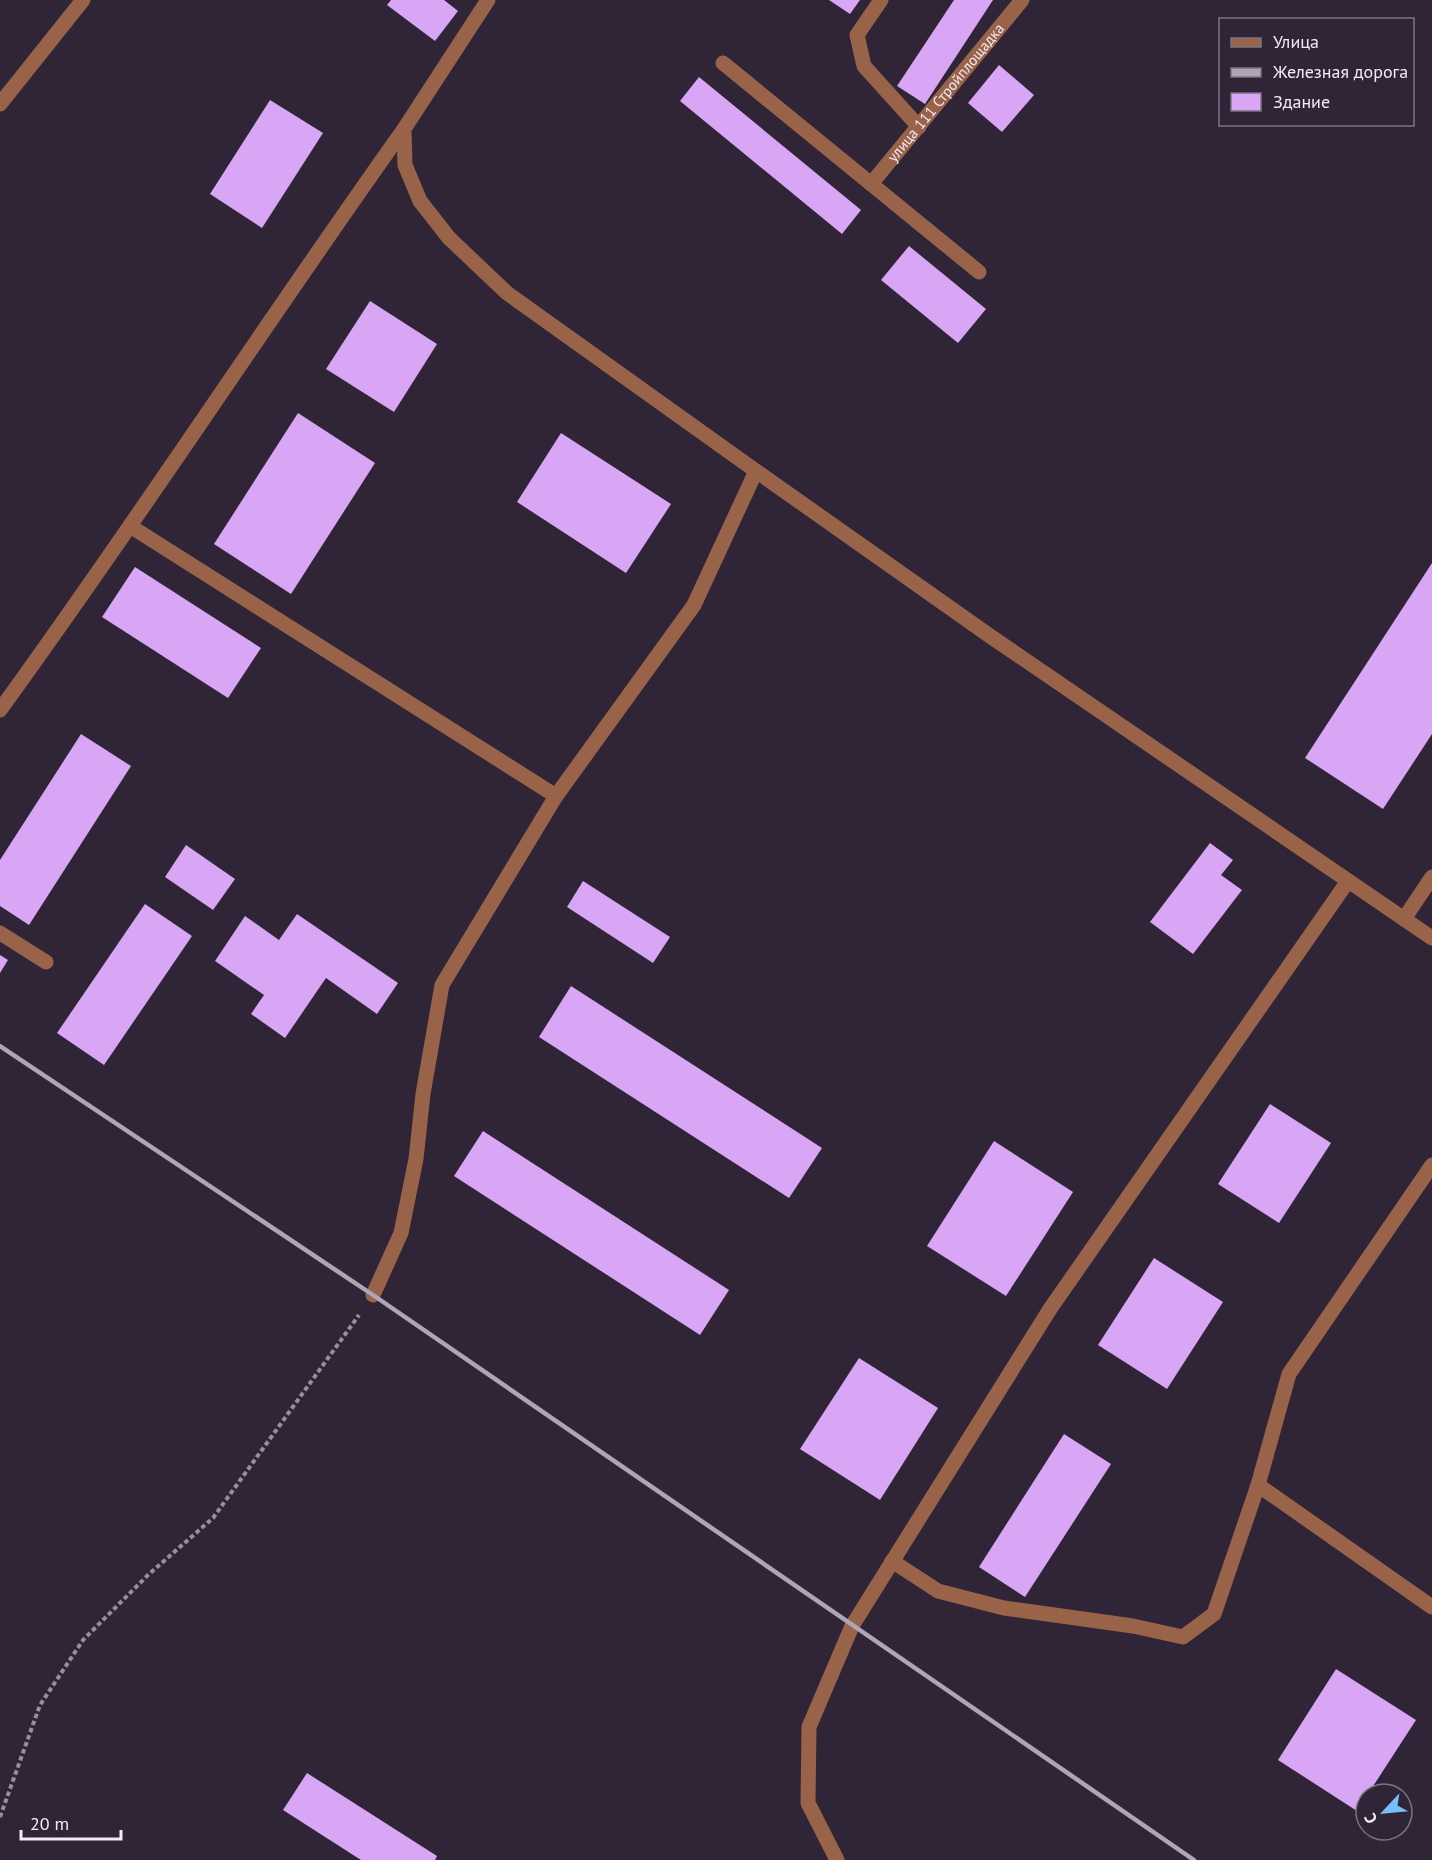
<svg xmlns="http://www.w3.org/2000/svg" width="1432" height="1860" font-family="'PT Sans',sans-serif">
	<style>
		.building { fill: #d8a6f4 }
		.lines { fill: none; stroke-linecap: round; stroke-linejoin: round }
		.path { stroke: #988e9e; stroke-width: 4; stroke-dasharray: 4.5 3; stroke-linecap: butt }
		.minor { stroke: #996349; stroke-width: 15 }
		.rail { stroke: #afa6b5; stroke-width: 4.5 }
		.labels { text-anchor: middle; stroke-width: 6; stroke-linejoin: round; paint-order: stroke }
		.street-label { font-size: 15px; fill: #f2eaf7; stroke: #302437 }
	</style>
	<rect width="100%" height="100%" fill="#302437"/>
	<g class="building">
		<polygon points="391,0 444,0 458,11 435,41 387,5"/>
		<polygon points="829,0 860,0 850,14"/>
		<polygon points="954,0 993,0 925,104 897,86"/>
		<polygon points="999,65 1034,95 1002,132 968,103"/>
		<polygon points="699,77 861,210 842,234 680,101"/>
		<polygon points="270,100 323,133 262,228 210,194"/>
		<polygon points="909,246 986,309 958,343 881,280"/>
		<polygon points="370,301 437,344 394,412 326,369"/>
		<polygon points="298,413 375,463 291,594 214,544"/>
		<polygon points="561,433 671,504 626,573 517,502"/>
		<polygon points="1432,563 1432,734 1383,809 1305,758"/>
		<polygon points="135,567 261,648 228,698 102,617"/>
		<polygon points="81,734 131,766 29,925 0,906 0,860"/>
		<polygon points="1210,843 1233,860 1221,875 1242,890 1193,954 1150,922"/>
		<polygon points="186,845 235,879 213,910 165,877"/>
		<polygon points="583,881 670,937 653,963 567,907"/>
		<polygon points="145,904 192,936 104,1065 57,1033"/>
		<polygon points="297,914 398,983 377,1014 326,978 285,1038 251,1014 264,995 215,961 245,916 279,940"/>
		<polygon points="0,955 8,960 0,973"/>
		<polygon points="571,986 822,1148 789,1198 539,1037"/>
		<polygon points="1270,1104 1331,1143 1279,1223 1218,1184"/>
		<polygon points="483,1131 729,1290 700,1335 454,1176"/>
		<polygon points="994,1141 1073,1192 1006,1296 927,1246"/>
		<polygon points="1154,1258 1223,1302 1167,1389 1098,1345"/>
		<polygon points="859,1358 938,1408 880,1500 800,1449"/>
		<polygon points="1064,1434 1111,1464 1025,1597 979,1567"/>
		<polygon points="1336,1669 1416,1720 1368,1794 1366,1794 1366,1798 1357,1811 1278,1760"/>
		<polygon points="307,1773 437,1856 435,1860 361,1860 283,1810"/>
	</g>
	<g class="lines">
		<polyline class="path" points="0,1817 40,1705 83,1640 148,1575 213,1518 359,1315"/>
		<g class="minor">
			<polyline points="488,0 404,129 405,165 420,201 449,238 507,293 756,471 990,636 1432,938"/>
			<polyline points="881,0 857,35 864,66 919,127"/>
			<polyline points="723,63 979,272"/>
			<polyline points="0,104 83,0"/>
			<path id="s1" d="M871 184 1022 0"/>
			<polyline points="130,526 556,796"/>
			<path d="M0 710C139 519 267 321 404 129"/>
			<polyline points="1404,919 1432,877"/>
			<polyline points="0,933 46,962"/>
			<polyline points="373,1295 401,1233 416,1159 423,1094 442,985 556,796 694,605 756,471"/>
			<polyline points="1258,1485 1432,1607"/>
			<polyline points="892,1561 938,1591 1004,1608 1133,1626 1183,1637 1214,1614 1258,1485 1289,1374 1432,1165"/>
			<polyline points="837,1860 808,1803 809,1727 852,1626 1050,1309 1348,881"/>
		</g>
		<polyline class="rail" points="0,1046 373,1295 1194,1860"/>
	</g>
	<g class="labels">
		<g class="street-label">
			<text dy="5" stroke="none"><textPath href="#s1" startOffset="118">улица 111 Стройплощадка</textPath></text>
		</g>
	</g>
	<rect x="1219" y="18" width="195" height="108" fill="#302437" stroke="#7e7384" stroke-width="1.5"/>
	<rect x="1231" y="38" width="30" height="9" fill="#996349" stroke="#7e7384" stroke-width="1.5"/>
	<text x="1273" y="48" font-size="18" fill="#f2eaf7">Улица</text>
	<rect x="1231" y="68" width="30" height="9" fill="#afa6b5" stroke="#7e7384" stroke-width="1.5"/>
	<text x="1273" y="78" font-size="18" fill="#f2eaf7">Железная дорога</text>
	<rect x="1231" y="93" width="30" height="18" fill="#d8a6f4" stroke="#7e7384" stroke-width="1.5"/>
	<text x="1273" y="108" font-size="18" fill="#f2eaf7">Здание</text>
	<g transform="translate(1384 1812) rotate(244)"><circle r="28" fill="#302437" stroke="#7e7384" stroke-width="1.5"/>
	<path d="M0-4.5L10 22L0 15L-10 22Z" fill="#79bff8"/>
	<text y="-9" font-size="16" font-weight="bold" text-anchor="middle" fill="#f2eaf7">С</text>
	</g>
	<path d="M21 1830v9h100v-9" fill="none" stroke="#f2eaf7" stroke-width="3"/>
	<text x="30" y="1830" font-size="18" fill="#f2eaf7" stroke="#302437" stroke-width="4.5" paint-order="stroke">20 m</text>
</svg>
